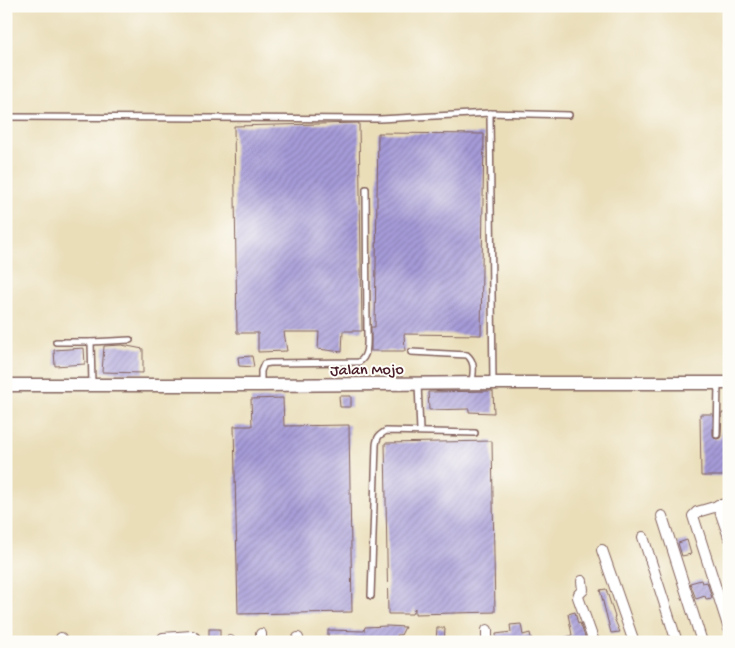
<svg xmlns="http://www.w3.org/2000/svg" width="735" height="648" font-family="'Gochi Hand',sans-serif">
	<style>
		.building { fill: url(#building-hatch) }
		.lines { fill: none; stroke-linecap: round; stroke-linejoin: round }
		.service-casing { stroke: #82625d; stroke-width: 8 }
		.minor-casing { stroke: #82625d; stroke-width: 12 }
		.tertiary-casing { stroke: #82625d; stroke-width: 15 }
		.service { stroke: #fff; stroke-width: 5 }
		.minor { stroke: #fff; stroke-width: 10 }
		.tertiary { stroke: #fff; stroke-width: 12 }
		.labels { text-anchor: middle; stroke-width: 4; stroke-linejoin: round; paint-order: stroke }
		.street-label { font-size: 16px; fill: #4a1f2b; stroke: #fdfcf7 }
	</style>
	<defs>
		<pattern id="building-hatch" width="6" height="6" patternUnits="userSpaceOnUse" patternTransform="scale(1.25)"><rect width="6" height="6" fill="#a69bd8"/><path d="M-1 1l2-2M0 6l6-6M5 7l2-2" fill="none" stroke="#897eaf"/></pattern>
	</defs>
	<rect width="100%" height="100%" fill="#fdfcf7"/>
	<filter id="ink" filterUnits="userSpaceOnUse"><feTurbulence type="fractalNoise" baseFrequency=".02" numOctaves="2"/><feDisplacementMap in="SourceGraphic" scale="10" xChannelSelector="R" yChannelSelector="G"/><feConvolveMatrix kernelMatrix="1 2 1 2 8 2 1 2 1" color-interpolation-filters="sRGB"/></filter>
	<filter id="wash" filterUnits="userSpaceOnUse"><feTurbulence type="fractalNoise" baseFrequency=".0096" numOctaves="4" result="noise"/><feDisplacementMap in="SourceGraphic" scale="20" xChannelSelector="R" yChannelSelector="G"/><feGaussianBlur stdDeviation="1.12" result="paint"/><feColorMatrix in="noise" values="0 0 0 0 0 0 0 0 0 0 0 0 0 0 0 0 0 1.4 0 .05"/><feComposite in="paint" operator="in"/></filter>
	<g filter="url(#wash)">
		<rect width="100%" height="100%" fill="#eadeb9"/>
		<g id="blocks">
			<g class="building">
				<polygon points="359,123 362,331 343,331 342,352 318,349 319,332 284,332 287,351 258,352 258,333 237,333 234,126"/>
				<polygon points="378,133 484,134 481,335 404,334 405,351 371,351 371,327 375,327"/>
				<polygon points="122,345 143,349 143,373 102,372 104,346"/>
				<polygon points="84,348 85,364 55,366 54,350"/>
				<polygon points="252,356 254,367 239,366 238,357"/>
				<polygon points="493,391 494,413 469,412 469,409 429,410 428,392"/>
				<polygon points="339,396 351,396 351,407 340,407"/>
				<polygon points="283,398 284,426 349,425 352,612 238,614 234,426 252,426 251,399"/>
				<polygon points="722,413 729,413 729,476 701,476 700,414 713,414 713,435 714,438 717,439 720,438 721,436"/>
				<polygon points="492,441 495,612 415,614 415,608 412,614 388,614 385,443"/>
				<polygon points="687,540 691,554 682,556 678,543"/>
				<polygon points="701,580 702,583 707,582 712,598 706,599 705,596 696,599 690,583"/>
				<polygon points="606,589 615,617 614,618 620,632 611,633 600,590"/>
				<polygon points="575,612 578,624 580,623 586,639 572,642 559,642 558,640 572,635 568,614"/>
				<polygon points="521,624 523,635 530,633 532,642 497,642 496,634 511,632 510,625"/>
				<polygon points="387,626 405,627 401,635 397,635 397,638 356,640 356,638 328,638 328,630 364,631 365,627"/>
				<polygon points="437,628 445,628 444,642 436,642"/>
				<rect x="209" y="629" width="11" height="9"/>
			</g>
		</g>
	</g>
	<g filter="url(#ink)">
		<use href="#blocks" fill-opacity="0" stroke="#82625d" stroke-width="1"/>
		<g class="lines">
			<g class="service-casing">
				<g id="service">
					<polyline points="490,113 493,383"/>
					<polyline points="6,117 380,119 490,113 569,115"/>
					<polyline points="56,342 91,342 92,384"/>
					<polyline points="91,342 130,340"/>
					<path d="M411 352 467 355C476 363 473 372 472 383"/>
					<polyline points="418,384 420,431"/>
					<path d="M261 385V371L264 364 270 363 359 362C369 356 367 341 367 330L366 189"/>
					<polyline points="717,435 718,384"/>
					<path d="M371 596 376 445C377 437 379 435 386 431L475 433"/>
				</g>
			</g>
			<g class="minor-casing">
				<g id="minor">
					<polyline points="728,503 697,512 693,516 729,629"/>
					<polyline points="718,505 729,537"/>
					<polyline points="662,516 702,642"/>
					<polyline points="643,537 677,642"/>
					<polyline points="602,550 634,642"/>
					<polyline points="582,581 583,590 579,594 578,597 594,642"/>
					<polyline points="261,634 261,642"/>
					<polyline points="61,638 61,642"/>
					<polyline points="298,638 298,642"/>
					<polyline points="230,641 230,642"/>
					<polyline points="161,642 163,638 192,636 195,638 196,642"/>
					<polyline points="487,642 487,630"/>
				</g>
			</g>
			<g class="tertiary-casing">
				<polyline id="tertiary" points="6,385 261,385 493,383 729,383"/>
			</g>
			<use href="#service" class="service"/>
			<use href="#minor" class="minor"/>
			<use href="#tertiary" class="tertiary"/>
		</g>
	</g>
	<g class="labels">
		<g class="street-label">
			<text transform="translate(367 368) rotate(-1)" y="6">Jalan Mojo</text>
		</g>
	</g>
	<rect width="735" height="648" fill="none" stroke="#fdfcf7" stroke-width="25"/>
</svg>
